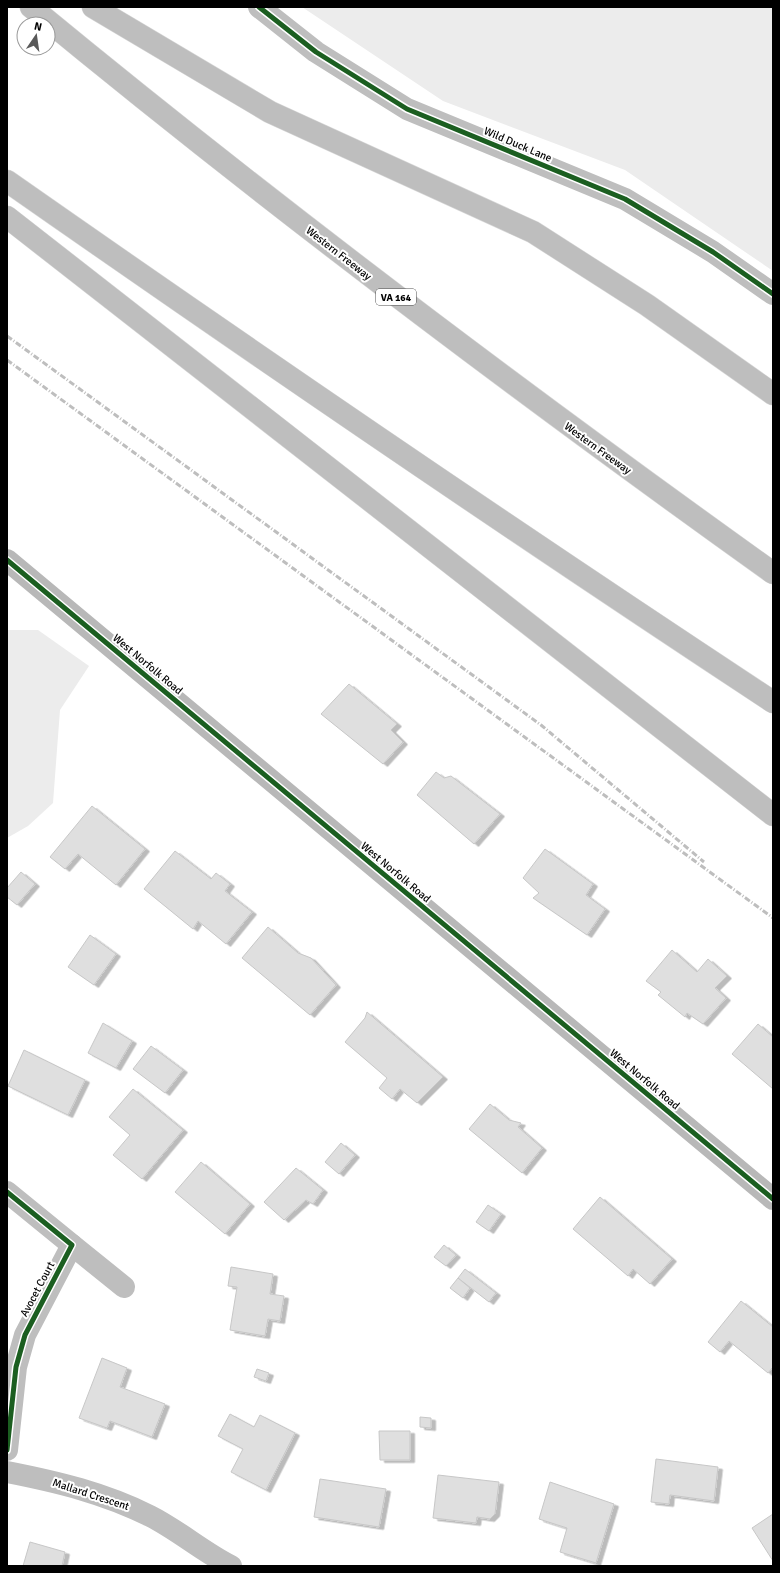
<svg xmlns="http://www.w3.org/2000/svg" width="780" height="1573" font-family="Signika,sans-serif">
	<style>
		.green { fill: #ececec }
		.building { fill: #dfdfdf; stroke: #c7c7c7; filter: url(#shadow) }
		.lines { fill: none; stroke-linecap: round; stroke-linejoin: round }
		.highway-casing { stroke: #dbdbdb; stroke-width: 23 }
		.street { stroke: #bebebe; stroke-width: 22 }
		.secondary { stroke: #b8b8b8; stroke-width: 22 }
		.highway { stroke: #bebebe; stroke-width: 22 }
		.rail { stroke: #bebebe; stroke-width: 3; stroke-dasharray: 6 2 1 2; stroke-linecap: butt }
		.cycleway-casing { stroke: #fff; stroke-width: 8 }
		.cycleway { stroke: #1b5e20; stroke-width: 5 }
		.labels { text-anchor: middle; stroke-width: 4; stroke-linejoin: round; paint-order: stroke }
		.shield { fill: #fff; stroke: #4c4c4c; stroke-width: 1 }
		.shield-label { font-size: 10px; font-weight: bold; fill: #000 }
		.street-label { font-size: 11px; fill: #000; stroke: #fff }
	</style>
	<defs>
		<filter id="shadow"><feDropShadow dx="4.5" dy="2.5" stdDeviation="0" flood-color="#0004"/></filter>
	</defs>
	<rect width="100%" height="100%" fill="#fff"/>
	<g class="green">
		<polygon points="302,7 773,7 773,271 625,170 443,101"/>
		<polygon points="7,630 38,630 89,666 60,710 53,803 28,826 7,838"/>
	</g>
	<g class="building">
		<polygon points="349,684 397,724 391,730 403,742 383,764 321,714"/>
		<polygon points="436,772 444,778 451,776 500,814 474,844 417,795"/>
		<polygon points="92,806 145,849 116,885 78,854 65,869 50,857"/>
		<polygon points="545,849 593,884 586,895 605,909 587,935 533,898 539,893 523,878"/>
		<polygon points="175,851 211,879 216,873 230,884 225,891 252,912 226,944 198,921 193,929 144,889"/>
		<polygon points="21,872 35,884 17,905 7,897 7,888"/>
		<polygon points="268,927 298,953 311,958 336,985 310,1015 242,958"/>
		<polygon points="90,935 116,954 94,985 68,967"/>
		<polygon points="672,950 697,972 708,959 727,976 715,988 726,998 703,1024 687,1013 685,1017 658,995 661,992 646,981"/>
		<polygon points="367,1012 443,1077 417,1103 400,1089 392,1099 379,1088 387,1078 345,1042 365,1018"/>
		<polygon points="103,1023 132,1041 116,1068 88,1053"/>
		<polygon points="758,1024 773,1037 773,1089 732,1054"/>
		<polygon points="151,1046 183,1070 165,1093 133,1069"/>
		<polygon points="24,1050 85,1080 68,1115 8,1086"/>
		<polygon points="133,1089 183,1130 142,1179 113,1155 130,1135 109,1117"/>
		<polygon points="490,1104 509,1120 521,1123 518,1127 542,1148 522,1173 469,1129"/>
		<polygon points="341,1143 355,1155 339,1174 325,1162"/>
		<polygon points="201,1162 250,1204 225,1234 175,1192"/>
		<polygon points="296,1168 323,1190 313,1204 306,1200 284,1220 264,1202"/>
		<polygon points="600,1197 672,1259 650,1284 633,1269 628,1276 573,1229"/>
		<polygon points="488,1205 501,1214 489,1231 476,1222"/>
		<polygon points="444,1245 456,1255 446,1266 434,1257"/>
		<polygon points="231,1267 273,1274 270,1294 284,1296 280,1321 268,1319 265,1336 230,1330 237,1287 228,1286"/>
		<polygon points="465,1269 496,1293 489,1302 458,1278"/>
		<polygon points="458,1278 470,1288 463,1298 450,1288"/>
		<polygon points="741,1301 773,1327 773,1367 768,1373 729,1341 720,1352 708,1342"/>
		<polygon points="102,1358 127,1368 120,1387 165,1404 152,1437 110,1421 107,1428 79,1418"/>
		<polygon points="257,1369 269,1373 266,1381 254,1377"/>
		<polygon points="230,1414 254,1427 260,1415 295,1433 266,1490 231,1472 243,1449 218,1436"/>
		<polygon points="420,1417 431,1418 431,1428 420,1427"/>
		<polygon points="379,1431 410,1431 410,1460 380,1460"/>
		<polygon points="656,1459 718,1467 714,1501 670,1495 669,1504 651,1502"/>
		<polygon points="438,1475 499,1482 495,1514 490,1519 477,1517 476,1523 433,1518"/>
		<polygon points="320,1479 386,1489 379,1527 314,1517"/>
		<polygon points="550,1482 614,1504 596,1563 560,1552 567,1528 539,1519"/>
		<polygon points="773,1514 773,1561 752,1528"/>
		<polygon points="30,1542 65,1552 62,1566 23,1566"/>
	</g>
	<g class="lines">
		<g class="highway-casing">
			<g id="highway">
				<path d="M31 7C271 205 520 392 773 573"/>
				<polyline points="93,7 270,112 533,232 647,305 773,394"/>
				<path d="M7 181C260 358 515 532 773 702"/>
				<polyline points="7,217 773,815"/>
			</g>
		</g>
		<g class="street">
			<polyline points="259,7 316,52 407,109 625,199 713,252 773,294"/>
			<polyline points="7,1192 72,1245 25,1335 16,1367 7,1450"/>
			<polyline points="72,1245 124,1287"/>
			<path d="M7 1472C58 1482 104 1493 150 1516 178 1530 203 1552 231 1566"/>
		</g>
		<polyline class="secondary" points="7,560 773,1199"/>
		<use href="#highway" class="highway"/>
		<g class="rail">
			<polyline points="7,336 541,725 704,862"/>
			<polyline points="7,360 773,918"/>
		</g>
		<g class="cycleway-casing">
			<g id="cycleway">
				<polyline points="259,7 316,52 407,109 625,199 713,252 773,294"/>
				<polyline points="7,560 773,1199"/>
				<polyline points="7,1192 72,1245 25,1335 16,1367 7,1450"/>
			</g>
		</g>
		<use href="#cycleway" class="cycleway"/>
	</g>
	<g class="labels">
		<rect class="shield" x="376" y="289" width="40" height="16" rx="3"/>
		<g class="shield-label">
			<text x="396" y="301">VA 164</text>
		</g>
		<g class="street-label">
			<text transform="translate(518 144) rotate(23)" y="4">Wild Duck Lane</text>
			<text transform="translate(339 253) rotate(38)" y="4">Western Freeway</text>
			<text transform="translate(598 448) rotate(36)" y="4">Western Freeway</text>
			<text transform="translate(148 664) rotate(40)" y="4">West Norfolk Road</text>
			<text transform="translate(396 872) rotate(40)" y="4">West Norfolk Road</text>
			<text transform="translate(645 1079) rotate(40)" y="4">West Norfolk Road</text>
			<text transform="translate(37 1289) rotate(-62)" y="4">Avocet Court</text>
			<text transform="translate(91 1494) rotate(18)" y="4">Mallard Crescent</text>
		</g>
	</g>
	<rect width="780" height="1573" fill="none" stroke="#000000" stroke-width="16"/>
	<g transform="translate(36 36) rotate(13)"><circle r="19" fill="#ffffff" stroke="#999999"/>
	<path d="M0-3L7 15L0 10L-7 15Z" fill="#595959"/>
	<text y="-6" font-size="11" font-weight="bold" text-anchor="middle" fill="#000000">N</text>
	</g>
</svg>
